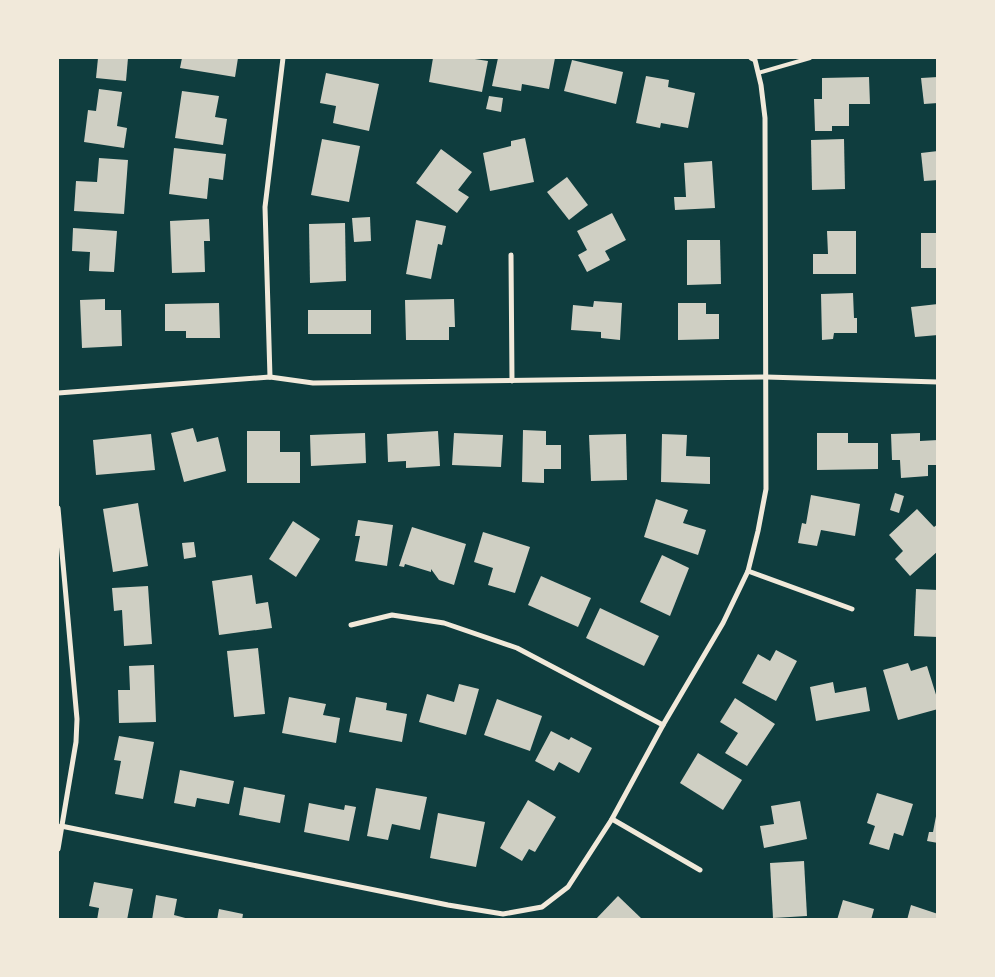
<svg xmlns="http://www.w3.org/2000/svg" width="995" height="977" font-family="'Open Sans',sans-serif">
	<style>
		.building { fill: #cfcfc3 }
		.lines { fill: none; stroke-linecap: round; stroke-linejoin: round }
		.service { stroke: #f1e9da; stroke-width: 4 }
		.minor { stroke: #f1e9da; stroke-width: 5 }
	</style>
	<rect width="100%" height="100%" fill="#0f3d3e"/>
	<g class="building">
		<polygon points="98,58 128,58 126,81 96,78"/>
		<polygon points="182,58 238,58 235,77 180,68"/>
		<polygon points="433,58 468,58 488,61 482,92 429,82"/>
		<polygon points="498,58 555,58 549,89 522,84 521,91 492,86"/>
		<polygon points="572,60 623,72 616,104 564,91"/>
		<polygon points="326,73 379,84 369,131 333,123 336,106 320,103"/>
		<polygon points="646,76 669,80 668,87 695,93 688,128 661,123 660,128 636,123"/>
		<polygon points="869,77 870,104 849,104 849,126 832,126 832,131 815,131 814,99 822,99 822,78"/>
		<polygon points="938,77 938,103 924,104 921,78"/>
		<polygon points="99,89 122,92 117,126 127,128 124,148 84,142 88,110 96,111"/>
		<polygon points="182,91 219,96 215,117 227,119 223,145 175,138"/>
		<polygon points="489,96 503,98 501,112 486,109"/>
		<polygon points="525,138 534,182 490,191 483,153 511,146 511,141"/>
		<polygon points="322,139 360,146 349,202 311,195"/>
		<polygon points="844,139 845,189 812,190 811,140"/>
		<polygon points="174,148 226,154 223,180 209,178 207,199 169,194"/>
		<polygon points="441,149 472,172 458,190 469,197 457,213 416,183"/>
		<polygon points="938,151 938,180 924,181 921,153"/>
		<polygon points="99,158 128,160 124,214 74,211 76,181 97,182"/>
		<polygon points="712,161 715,208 675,210 674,197 686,197 684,163"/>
		<polygon points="567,177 588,205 569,220 547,192"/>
		<polygon points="612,213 626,240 605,251 610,260 587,272 578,255 587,250 577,231"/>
		<polygon points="370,217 371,241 354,242 352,218"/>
		<polygon points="209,219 210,241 204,241 205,272 172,273 170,221"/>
		<polygon points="416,220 446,226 442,245 438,244 431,279 406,274"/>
		<polygon points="345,223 346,281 310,283 309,224"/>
		<polygon points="73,228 117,231 114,272 89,271 90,252 72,251"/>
		<polygon points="827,231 856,231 856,274 813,274 813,254 828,254"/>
		<rect x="921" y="233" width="17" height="35"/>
		<polygon points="687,240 720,240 721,284 687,285"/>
		<polygon points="853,293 854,318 857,318 857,333 834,333 833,339 822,340 821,294"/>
		<polygon points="105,299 105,310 121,310 122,346 82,348 80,300"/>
		<polygon points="454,299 455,327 449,327 449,340 406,340 405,300"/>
		<polygon points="594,301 622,303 620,340 601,338 601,332 571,330 573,305 593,307"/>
		<polygon points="219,303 220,338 186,338 186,331 165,331 165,304"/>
		<polygon points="678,303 706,303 706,314 719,314 719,339 678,340"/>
		<polygon points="938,304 938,335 915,337 911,307"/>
		<rect x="308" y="310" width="63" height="24"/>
		<polygon points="193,428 197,442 218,437 226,471 184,482 171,433"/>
		<polygon points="523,430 546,431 546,445 561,445 561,469 544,469 544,483 522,482"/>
		<polygon points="247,431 280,431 280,452 300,452 300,483 247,483"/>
		<polygon points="438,431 440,466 406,468 406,461 388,462 387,434"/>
		<polygon points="365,433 366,463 311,466 310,435"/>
		<polygon points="454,433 503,435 501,467 452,465"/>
		<polygon points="817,433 848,433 848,443 878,443 878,469 817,470"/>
		<polygon points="920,433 920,441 938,440 938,465 928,465 928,476 901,478 900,460 892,460 891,434"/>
		<polygon points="151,434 155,470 96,475 93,440"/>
		<polygon points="626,434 627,480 591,481 589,435"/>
		<polygon points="662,434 687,435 686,456 710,457 710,484 661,482"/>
		<polygon points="895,493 904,496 899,513 890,510"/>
		<polygon points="811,495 860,504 855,536 821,530 817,546 798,543 802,523 806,524"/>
		<polygon points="656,499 688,510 683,523 706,530 698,555 644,537"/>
		<polygon points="138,503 148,566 113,572 103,509"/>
		<polygon points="917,509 934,527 938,524 938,551 910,576 895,559 903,551 889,535"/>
		<polygon points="358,520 393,525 387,566 355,561 360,536 355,536"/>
		<polygon points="293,521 320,539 296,577 269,559"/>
		<polygon points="412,527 466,544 454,585 439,580 431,569 431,572 405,564 404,567 399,566"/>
		<polygon points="483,532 530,547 515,593 488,585 493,568 474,562"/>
		<polygon points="194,542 196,557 184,559 182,543"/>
		<polygon points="662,555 689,568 670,616 640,602"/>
		<polygon points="252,575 256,604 268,602 272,628 219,635 212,581"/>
		<polygon points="541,576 591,598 578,627 528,605"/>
		<polygon points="148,586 152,644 124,646 122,610 114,611 112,588"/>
		<polygon points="916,589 938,590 938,637 914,636"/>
		<polygon points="600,608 659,636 644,666 586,638"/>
		<polygon points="258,648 265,714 234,717 227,651"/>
		<polygon points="776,650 797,661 776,701 742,683 758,654 770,661"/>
		<polygon points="908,663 911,671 927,666 938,701 938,709 898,720 883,670"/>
		<polygon points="154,665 156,722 119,723 118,690 130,690 129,666"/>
		<polygon points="833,682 835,693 866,687 870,711 816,721 810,687"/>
		<polygon points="459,684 479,689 466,735 419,722 427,694 454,702"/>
		<polygon points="289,697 326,704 323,715 340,718 336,743 282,733"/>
		<polygon points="356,697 387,703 386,710 407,714 402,742 349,732"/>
		<polygon points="735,698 775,724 747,766 725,753 738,733 720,722"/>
		<polygon points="497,699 542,716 530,751 484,735"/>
		<polygon points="551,731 569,740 571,737 592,748 579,773 559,762 554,771 535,761"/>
		<polygon points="119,736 154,742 143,799 115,794 121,761 114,760"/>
		<polygon points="698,753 742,780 723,810 680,783"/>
		<polygon points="180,770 234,781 229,804 197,798 195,807 174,803"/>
		<polygon points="244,787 285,795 280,823 239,815"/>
		<polygon points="376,788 427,797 420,830 392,824 388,840 367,836"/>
		<polygon points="877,793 913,804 903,836 894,833 889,850 869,844 875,826 867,823"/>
		<polygon points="528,800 556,817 535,852 529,849 522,861 500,848"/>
		<polygon points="800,801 807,839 764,848 760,826 774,824 771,806"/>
		<polygon points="309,803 344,810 345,805 356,807 349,841 304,832"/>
		<polygon points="937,811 938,811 938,843 927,841 929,832 933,832"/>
		<polygon points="438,813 485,822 476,867 430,858"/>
		<polygon points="804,861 807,916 773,918 770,863"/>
		<polygon points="94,882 133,889 127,920 97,920 99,908 89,906"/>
		<polygon points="156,895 177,899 174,915 193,920 152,920"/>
		<polygon points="618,896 643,920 595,920"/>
		<polygon points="843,900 874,909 871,920 837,920"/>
		<polygon points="911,905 938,914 938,920 907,920"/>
		<polygon points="219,909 243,914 242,920 217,920"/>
	</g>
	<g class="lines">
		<polyline class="service" points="758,73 810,58"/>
		<g class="minor">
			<polyline points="511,255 512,381"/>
			<polyline points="270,377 265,207 283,58"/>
			<polyline points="58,393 270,377 313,383 766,377 938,382"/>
			<polyline points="58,508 77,719 76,742 58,849"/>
			<polyline points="748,571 852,609"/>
			<polyline points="351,625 392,615 444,623 517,648 663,725"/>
			<polyline points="612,819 700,870"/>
			<polyline points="61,826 448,905 503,914 542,907 568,887 612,819 663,725 723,623 748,571 758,531 766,489 765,118 761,85 755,60 751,58"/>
		</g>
	</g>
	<rect width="995" height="977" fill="none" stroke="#f1e9da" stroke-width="118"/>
</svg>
